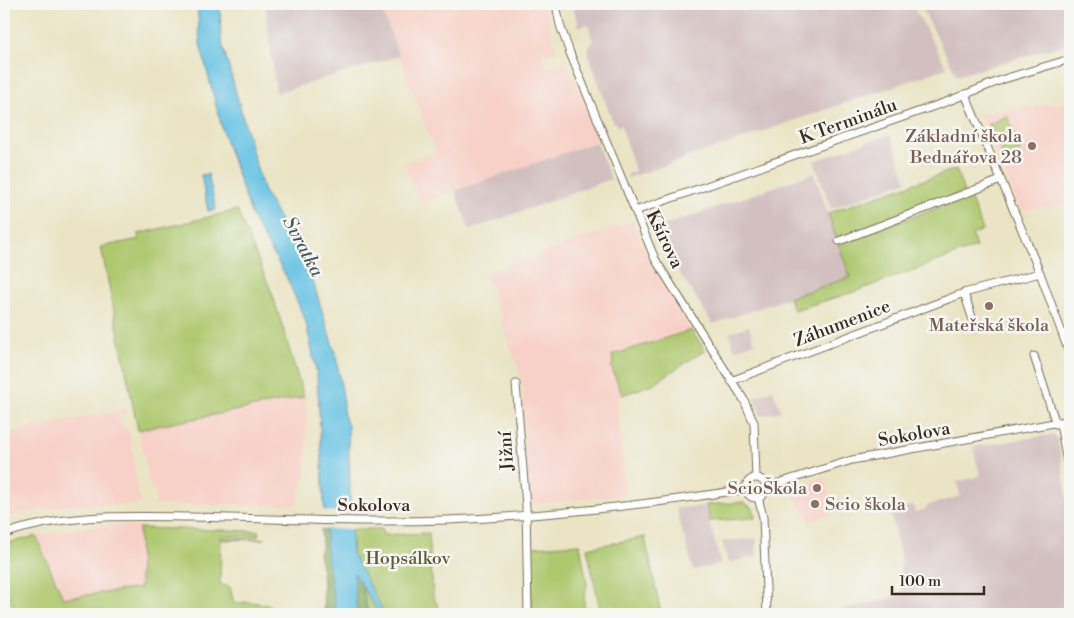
<svg xmlns="http://www.w3.org/2000/svg" width="1074" height="618" font-family="'Libre Bodoni',serif">
	<style>
		.built { fill: #f7d1c8 }
		.industrial { fill: #d2bfc0 }
		.green { fill: #aec86e; stroke: #747946 }
		.forest { fill: #8aac61; stroke: #626b40 }
		.water { fill: #66c2e4; stroke: #507681 }
		.pier { fill: #eae4c5 }
		.lines { fill: none; stroke-linecap: round; stroke-linejoin: round }
		.minor-casing { stroke: #786b58; stroke-width: 9 }
		.minor { stroke: #fff; stroke-width: 7 }
		.education-dot { fill: #8d6e63; stroke: #f6f6f2; stroke-width: 2 }
		.labels { text-anchor: middle; stroke-width: 5; stroke-linejoin: round; paint-order: stroke }
		.street-label { font-size: 18px; fill: #3b2a1e; stroke: #f6f6f2 }
		.education-label { font-size: 18px; fill: #785e54; stroke: #f6f6f2; text-anchor: end }
		.park-label { font-size: 18px; fill: #5e5936; stroke: #f6f6f2 }
		.water-label { font-size: 19px; font-style: italic; fill: #485859; stroke: #f6f6f2 }
	</style>
	<rect width="100%" height="100%" fill="#f6f6f2"/>
	<filter id="ink" filterUnits="userSpaceOnUse"><feTurbulence type="fractalNoise" baseFrequency=".02" numOctaves="2"/><feDisplacementMap in="SourceGraphic" scale="10" xChannelSelector="R" yChannelSelector="G"/><feConvolveMatrix kernelMatrix="1 2 1 2 8 2 1 2 1" color-interpolation-filters="sRGB"/></filter>
	<filter id="wash" filterUnits="userSpaceOnUse"><feTurbulence type="fractalNoise" baseFrequency=".0096" numOctaves="4" result="noise"/><feDisplacementMap in="SourceGraphic" scale="20" xChannelSelector="R" yChannelSelector="G"/><feGaussianBlur stdDeviation="1.12" result="paint"/><feColorMatrix in="noise" values="0 0 0 0 0 0 0 0 0 0 0 0 0 0 0 0 0 1.4 0 .05"/><feComposite in="paint" operator="in"/></filter>
	<g filter="url(#wash)">
		<rect width="100%" height="100%" fill="#eae4c5"/>
		<g class="built">
			<polygon points="380,4 545,4 556,51 541,57 547,68 565,62 568,64 600,141 420,203 404,163 435,152"/>
			<polygon points="1070,102 1070,203 1020,211 980,114"/>
			<polygon points="632,221 653,267 691,330 612,355 613,364 611,366 623,396 617,398 625,495 529,504 524,446 523,385 486,273"/>
			<polygon points="304,397 307,410 306,479 303,479 297,503 294,505 154,505 156,501 156,492 151,489 138,430"/>
			<polygon points="127,409 125,413 118,415 120,423 129,431 135,463 134,466 137,490 142,501 138,505 68,505 4,517 4,433"/>
			<polygon points="825,477 834,513 810,522 790,489"/>
			<polygon points="125,525 139,528 140,589 63,598 36,536 89,526"/>
		</g>
		<g class="industrial">
			<polygon points="265,4 380,4 399,56 276,93"/>
			<polygon points="572,4 912,4 947,68 628,178 627,175 635,171 621,125 617,126 616,122 613,123 587,50 593,42 588,24 579,27"/>
			<polygon points="920,4 1070,4 1066,44 957,76"/>
			<polygon points="890,134 907,181 831,209 814,161"/>
			<polygon points="596,142 611,179 470,230 455,191"/>
			<polygon points="814,173 850,277 713,324 670,258 657,228"/>
			<polygon points="749,326 755,343 735,350 729,333"/>
			<polygon points="773,390 781,411 761,416 754,397"/>
			<polygon points="1049,435 1054,435 1058,440 1070,516 1070,614 838,614 837,611 895,597 903,589 900,568 902,563 890,511 914,505 915,512 926,509 926,506 960,496 957,482 980,476 973,447"/>
			<polygon points="705,506 721,564 693,570 676,508"/>
			<polygon points="756,539 757,556 728,563 722,541"/>
		</g>
		<g class="green">
			<polygon points="1007,116 1021,150 1004,157 989,124"/>
			<polygon points="956,169 964,192 836,238 828,213"/>
			<polygon points="970,197 983,230 972,235 976,247 851,293 794,310 789,298 850,277 838,242"/>
			<polygon points="237,210 272,293 304,397 138,430 101,247 139,239 138,234"/>
			<polygon points="691,330 705,350 653,384 622,395 611,366 613,364 612,355"/>
			<polygon points="743,502 753,508 755,518 710,521 706,505"/>
			<path d="M139 528 259 531 258 536H220L221 538 265 539 221 540 220 584 230 587 234 603C246 602 272 600 277 614H16L4 587V544L36 536 63 598 140 588Z"/>
			<polygon points="351,529 382,529 383,535 429,533 433,596 442,614 357,614"/>
			<polygon points="645,537 661,614 601,614 587,548"/>
			<polygon points="580,544 587,584 584,598 585,614 532,614 531,547"/>
		</g>
		<g class="forest">
			<polygon points="321,529 325,529 336,614 324,614 322,568 319,553 322,546"/>
			<polygon points="353,571 362,586 368,614 357,614"/>
		</g>
		<g class="water">
			<polygon points="197,4 220,4 221,39 263,189 312,278 336,356 343,397 343,412 348,426 352,553 385,614 379,614 354,573 357,614 336,614 327,555 317,376 306,322 286,276 253,219 224,136 200,44"/>
			<polygon points="208,174 216,210 208,211 201,175"/>
		</g>
		<polygon class="pier" points="321,511 353,512 354,529 322,529"/>
	</g>
	<g filter="url(#ink)">
		<g class="lines">
			<g class="minor-casing">
				<g id="minor">
					<polyline points="556,4 560,25 570,53 655,259 744,400 754,423 756,477"/>
					<polyline points="965,94 1040,273 1070,355"/>
					<polyline points="635,211 946,102 1004,79 1070,59"/>
					<polyline points="839,241 1001,180"/>
					<polyline points="964,293 976,329"/>
					<polyline points="1034,356 1056,424"/>
					<polyline points="731,381 964,293 1040,273"/>
					<polyline points="516,384 526,506 528,614"/>
					<polyline points="1060,423 1070,478"/>
					<circle cx="756" cy="488" r="10"/>
					<polyline points="766,487 852,460 1070,420"/>
					<polyline points="758,497 763,517 767,614"/>
					<path d="M4 534C65 513 127 516 191 517 250 518 309 521 369 521 494 522 622 509 746 489"/>
				</g>
			</g>
			<use href="#minor" class="minor"/>
		</g>
	</g>
	<g class="education-dot">
		<circle cx="1032" cy="146" r="5"/>
		<circle cx="989" cy="306" r="5"/>
		<circle cx="817" cy="488" r="5"/>
		<circle cx="815" cy="504" r="5"/>
	</g>
	<g class="labels">
		<g class="street-label">
			<text transform="translate(848 121) rotate(-20)" y="6">K Terminálu</text>
			<text transform="translate(665 239) rotate(64)" y="6">Kšírova</text>
			<text transform="translate(842 323) rotate(-21)" y="6">Záhumenice</text>
			<text transform="translate(914 434) rotate(-10)" y="6">Sokolova</text>
			<text transform="translate(506 451) rotate(-94)" y="6">Jižní</text>
			<text x="374" y="511">Sokolova</text>
		</g>
		<g class="education-label">
			<text x="1022" y="142">Základní škola<tspan x="1022" dy="21">Bednářova 28</tspan></text>
			<text x="989" y="331" text-anchor="middle">Mateřská škola</text>
			<text x="807" y="494">ScioŠkola</text>
			<text x="825" y="510" text-anchor="start">Scio škola</text>
		</g>
		<g class="park-label">
			<text x="408" y="564">Hopsálkov</text>
		</g>
		<g class="water-label">
			<text transform="translate(304 246) rotate(62)" y="7">Svratka</text>
		</g>
	</g>
	<rect width="1074" height="618" fill="none" stroke="#f6f6f2" stroke-width="20"/>
	<path d="M892 586v8h92v-8" fill="none" stroke="#3b2a1e" stroke-width="2.5"/>
	<text x="899" y="586" font-size="15" fill="#3b2a1e" stroke="#f6f6f2" stroke-width="4" paint-order="stroke">100 m</text>
</svg>
